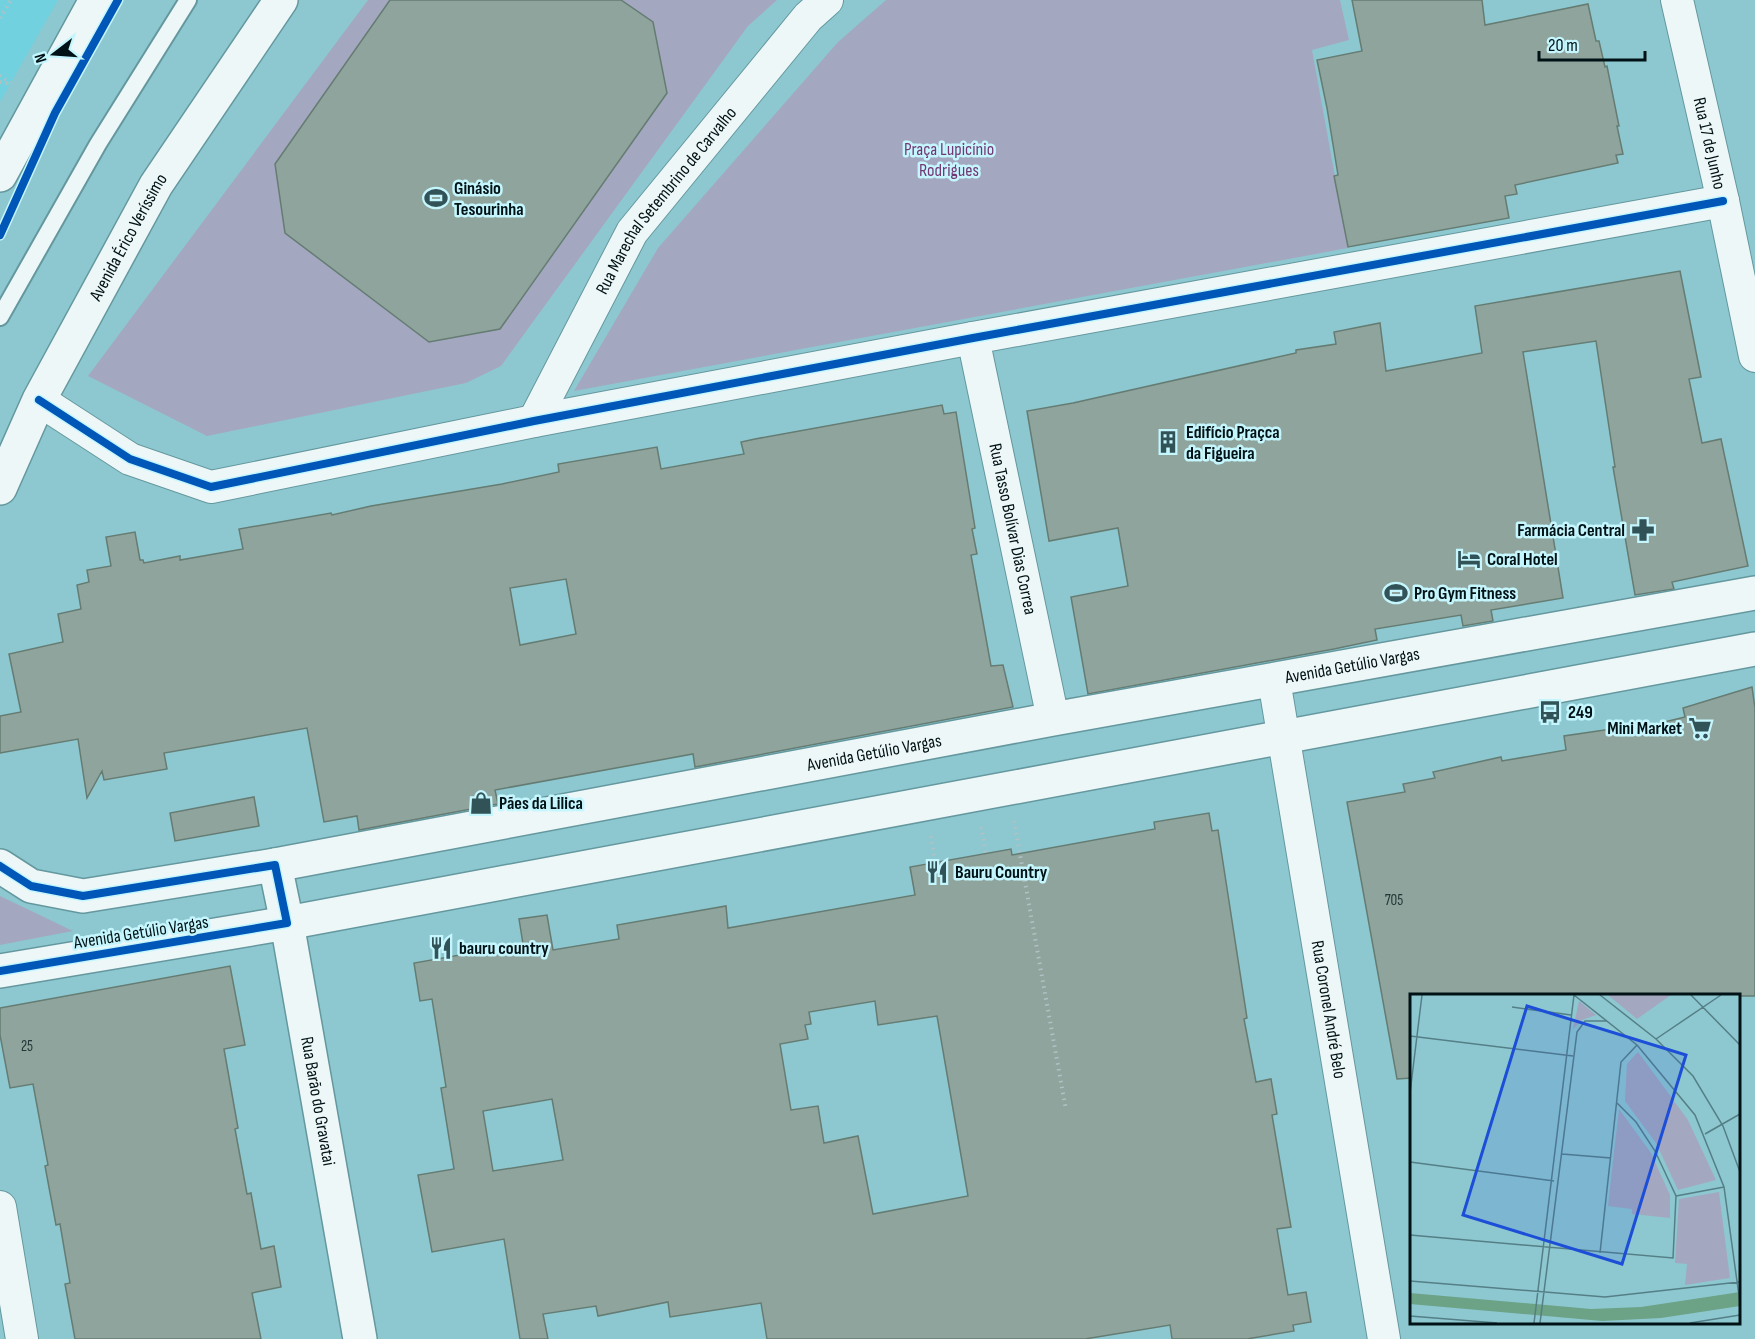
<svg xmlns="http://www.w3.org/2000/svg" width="1755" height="1339" font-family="'Sofia Sans Condensed',sans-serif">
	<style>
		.built { fill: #72d1df }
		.green { fill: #a3a8c0 }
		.building { fill: #8fa49c; stroke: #657c73; stroke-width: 1.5; fill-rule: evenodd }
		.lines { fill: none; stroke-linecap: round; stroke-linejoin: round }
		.lane-casing { stroke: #64989e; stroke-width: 20 }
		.street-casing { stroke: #64989e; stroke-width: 34 }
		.secondary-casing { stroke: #64989e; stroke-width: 36 }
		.path { stroke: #b1c1c4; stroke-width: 4; stroke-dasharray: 1.5 4.5; stroke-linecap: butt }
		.lane { stroke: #eef7f8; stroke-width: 16 }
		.street { stroke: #eef7f8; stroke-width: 32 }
		.secondary { stroke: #eef7f8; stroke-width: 33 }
		.cycleway-casing { stroke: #c5f6fe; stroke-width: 11 }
		.cycleway { stroke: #0057b8; stroke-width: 8 }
		.labels { text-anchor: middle; stroke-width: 5; stroke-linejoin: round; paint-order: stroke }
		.number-label { font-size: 15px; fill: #243637 }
		.street-label { font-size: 18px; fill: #001215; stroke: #c5f6fe }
		.park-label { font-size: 18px; fill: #733773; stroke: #c5f6fe }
		.poi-label { font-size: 18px; font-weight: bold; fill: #001215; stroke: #c5f6fe; text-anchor: start }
		.inset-road { fill: none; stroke: #557f86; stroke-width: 1.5 }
		.view { fill: #1d4ed8; fill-opacity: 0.15; stroke: #1d4ed8; stroke-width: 3 }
		.inset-edge { fill: none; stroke: #001215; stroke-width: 3 }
	</style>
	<rect width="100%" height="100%" fill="#8dc8d1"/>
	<polygon class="built" points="0,0 58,0 0,102"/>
	<g class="green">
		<polygon points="368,0 777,0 748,26 501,366 466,383 207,436 88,376"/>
		<polygon points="886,0 1340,0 1349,40 1312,50 1348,248 574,391 658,248 838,42"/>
		<polygon points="0,896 73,931 0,945"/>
	</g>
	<g class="building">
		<polygon points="390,0 621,0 653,22 667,93 500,329 429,342 285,233 275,164"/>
		<polygon points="1352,0 1482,0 1485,25 1588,4 1596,41 1599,41 1605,67 1607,66 1619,126 1617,126 1623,154 1616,155 1618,163 1515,185 1517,194 1505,196 1509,218 1348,247 1334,176 1338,175 1327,108 1317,60 1362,51"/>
		<polygon points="1680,271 1701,377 1689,379 1702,443 1721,439 1748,566 1672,582 1674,589 1635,595 1613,467 1615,467 1596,341 1523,352 1563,598 1491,610 1493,621 1463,626 1461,615 1375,629 1377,640 1334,649 1088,694 1071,597 1128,586 1118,528 1049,541 1027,411 1073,403 1296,353 1296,350 1336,344 1334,332 1380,323 1386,371 1482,353 1475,306"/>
		<path d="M942 405 944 414 956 412 975 528 972 529 977 554 971 555 991 666 1003 665 1013 707 695 767 693 754 495 790 498 804 359 830 357 816 324 822 307 728 164 753 167 769 104 780 102 771 87 798 78 739 0 753V716L21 712 9 654 63 642 58 614 81 609 77 585 89 582 87 570 111 566 106 537 135 532 140 560H143L144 563 180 556V560L243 549 239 529 331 513 332 515 371 506 502 484 559 472 558 464 657 447 661 469 744 454 741 442 755 439ZM566 579 576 634 520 645 510 588Z"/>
		<polygon points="1752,687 1755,708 1755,996 1412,996 1412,1078 1397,1079 1347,802 1405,792 1403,784 1435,778 1433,772 1501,757 1502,761 1566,750 1564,736 1618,728 1619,733 1685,717 1683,708"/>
		<polygon points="254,797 259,826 175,841 170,813"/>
		<path d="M1209 813 1212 831 1218 830 1247 1018 1244 1019 1256 1082 1271 1079 1277 1114 1272 1115 1291 1227 1277 1229 1288 1295 1306 1292 1311 1322 1293 1325 1294 1331 1247 1339H1172L1170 1325 1085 1339H767L761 1303 670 1317 668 1302 598 1316 596 1306 543 1314 548 1339H520L504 1239 432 1252 418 1175 454 1169 441 1088 446 1087 432 999 420 1001 414 963 523 944 519 919 547 915 553 950 619 939 617 925 726 906 728 928 915 895 910 867 1011 849 1012 855 1155 829 1154 822ZM875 1001 878 1025 937 1016 968 1196 873 1214 858 1136 824 1143 818 1106 791 1110 780 1044 808 1039 805 1025 811 1024 809 1012ZM552 1099 563 1160 493 1171 483 1111Z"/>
		<polygon points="230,966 245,1045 224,1049 238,1128 235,1129 247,1194 251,1193 261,1249 274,1246 281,1287 252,1293 261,1339 75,1339 65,1284 70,1283 60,1224 56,1225 45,1166 48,1165 33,1084 10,1088 0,1035 0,1008"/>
	</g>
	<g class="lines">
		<g class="lane-casing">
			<polyline id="lane" points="0,317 98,144 188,0"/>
		</g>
		<g class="street-casing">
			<g id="street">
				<path id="s1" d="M1677 0 1723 201 1755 356"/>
				<path id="s2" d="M973 338 1053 719"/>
				<polyline points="39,400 130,459 211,487 534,421 973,338 1723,201"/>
				<path id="s3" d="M534 421 632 232 808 17 827 0"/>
				<path id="s4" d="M1274 680 1384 1339"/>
				<polyline points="0,1207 22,1339"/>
			</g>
		</g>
		<g class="secondary-casing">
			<g id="secondary">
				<polyline points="0,175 96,0"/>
				<path id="s5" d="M0 488 39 400 156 185 281 0"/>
				<path id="s6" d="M275 865 287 923 360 1339"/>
				<path id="s7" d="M0 866 31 886 83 896 275 865 1053 719 1755 593"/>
				<polyline points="0,971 287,923 1755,649"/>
			</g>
		</g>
		<g class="path">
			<polyline points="0,18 11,0"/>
			<polyline points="0,75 10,83"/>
			<polyline points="0,82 12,84"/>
			<polyline points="1014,821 1066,1110"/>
			<polyline points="981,827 986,854"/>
			<polyline points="931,836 935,862"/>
		</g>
		<use href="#lane" class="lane"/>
		<use href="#street" class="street"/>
		<use href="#secondary" class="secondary"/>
		<g class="cycleway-casing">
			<g id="cycleway">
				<polyline points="0,235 55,113 118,0"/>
				<polyline points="39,400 130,459 211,487 534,421 973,338 1723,201"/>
				<polyline points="0,866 31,886 83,896 275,865 287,923 0,971"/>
			</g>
		</g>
		<use href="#cycleway" class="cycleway"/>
	</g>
	<defs>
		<g id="stadium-bare" transform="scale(1.8)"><path d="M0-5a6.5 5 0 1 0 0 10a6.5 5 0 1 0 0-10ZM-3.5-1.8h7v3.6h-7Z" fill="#315257" stroke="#c5f6fe" stroke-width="2.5" paint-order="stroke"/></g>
		<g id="building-bare" transform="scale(1.8)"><path d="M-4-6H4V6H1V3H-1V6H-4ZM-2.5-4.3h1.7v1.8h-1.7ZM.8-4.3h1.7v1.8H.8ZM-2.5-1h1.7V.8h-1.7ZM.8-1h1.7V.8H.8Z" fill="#315257" stroke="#c5f6fe" stroke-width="2.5" paint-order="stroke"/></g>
		<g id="pharmacy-bare" transform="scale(1.8)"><path d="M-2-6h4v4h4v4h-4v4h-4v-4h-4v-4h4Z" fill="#315257" stroke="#c5f6fe" stroke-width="2.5" paint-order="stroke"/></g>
		<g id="hotel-bare" transform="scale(1.8)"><path d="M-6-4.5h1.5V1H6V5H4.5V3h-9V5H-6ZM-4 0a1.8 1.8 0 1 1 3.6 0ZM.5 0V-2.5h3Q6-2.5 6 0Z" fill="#315257" stroke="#c5f6fe" stroke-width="2.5" paint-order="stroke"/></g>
		<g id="bus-bare" transform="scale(1.8)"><path d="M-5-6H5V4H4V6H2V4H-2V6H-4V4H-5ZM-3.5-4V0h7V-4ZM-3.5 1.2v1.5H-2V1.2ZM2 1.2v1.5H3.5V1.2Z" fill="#315257" stroke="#c5f6fe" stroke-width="2.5" paint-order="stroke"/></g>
		<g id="supermarket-bare" transform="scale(1.8)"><path d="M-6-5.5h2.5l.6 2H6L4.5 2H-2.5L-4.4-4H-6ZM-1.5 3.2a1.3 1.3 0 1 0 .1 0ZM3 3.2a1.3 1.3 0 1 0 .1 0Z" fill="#315257" stroke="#c5f6fe" stroke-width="2.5" paint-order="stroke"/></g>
		<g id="shop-bare" transform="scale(1.8)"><path d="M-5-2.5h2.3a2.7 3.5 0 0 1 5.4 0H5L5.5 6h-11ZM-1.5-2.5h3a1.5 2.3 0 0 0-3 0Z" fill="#315257" stroke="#c5f6fe" stroke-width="2.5" paint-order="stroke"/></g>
		<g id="restaurant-bare" transform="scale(1.8)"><path d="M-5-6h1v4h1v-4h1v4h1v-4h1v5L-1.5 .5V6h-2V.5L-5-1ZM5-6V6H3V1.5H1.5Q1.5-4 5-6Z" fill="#315257" stroke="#c5f6fe" stroke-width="2.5" paint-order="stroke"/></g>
	</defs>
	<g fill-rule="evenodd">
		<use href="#stadium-bare" x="436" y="198"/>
		<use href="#building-bare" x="1168" y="442"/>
		<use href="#pharmacy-bare" x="1643" y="530"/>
		<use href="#hotel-bare" x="1469" y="559"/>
		<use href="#stadium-bare" x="1396" y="593"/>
		<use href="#bus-bare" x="1550" y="712"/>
		<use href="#supermarket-bare" x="1700" y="728"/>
		<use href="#shop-bare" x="481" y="803"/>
		<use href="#restaurant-bare" x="937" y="872"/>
		<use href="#restaurant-bare" x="441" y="948"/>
	</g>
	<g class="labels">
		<g class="number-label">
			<text x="1394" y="905">705</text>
			<text x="27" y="1051">25</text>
		</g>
		<g class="street-label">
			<text dy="6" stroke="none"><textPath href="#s1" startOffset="147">Rua 17 de Junho</textPath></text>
			<text dy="6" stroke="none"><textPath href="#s3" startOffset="258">Rua Marechal Setembrino de Carvalho</textPath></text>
			<text dy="6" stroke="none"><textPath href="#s5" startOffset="282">Avenida Érico Veríssimo</textPath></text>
			<text dy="6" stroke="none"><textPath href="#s2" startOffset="195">Rua Tasso Bolívar Dias Correa</textPath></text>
			<text dy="6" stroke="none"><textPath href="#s7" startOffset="1380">Avenida Getúlio Vargas</textPath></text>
			<text dy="6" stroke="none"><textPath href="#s7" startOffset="894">Avenida Getúlio Vargas</textPath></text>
			<text transform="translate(141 932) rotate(-9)" y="6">Avenida Getúlio Vargas</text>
			<text dy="6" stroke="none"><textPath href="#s4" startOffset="334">Rua Coronel André Belo</textPath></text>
			<text dy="6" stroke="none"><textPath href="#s6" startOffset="240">Rua Barão do Gravatai</textPath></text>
		</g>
		<g class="park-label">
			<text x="949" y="155">Praça Lupicínio<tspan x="949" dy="21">Rodrigues</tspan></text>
		</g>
		<g class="poi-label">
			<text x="454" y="194">Ginásio<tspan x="454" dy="21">Tesourinha</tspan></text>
			<text x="1186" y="438">Edifício Praçca<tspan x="1186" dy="21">da Figueira</tspan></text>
			<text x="1625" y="536" text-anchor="end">Farmácia Central</text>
			<text x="1487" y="565">Coral Hotel</text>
			<text x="1414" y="599">Pro Gym Fitness</text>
			<text x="1568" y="718">249</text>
			<text x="1682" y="734" text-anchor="end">Mini Market</text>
			<text x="499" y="809">Pães da Lilica</text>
			<text x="955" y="878">Bauru Country</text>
			<text x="459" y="954">bauru country</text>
		</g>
	</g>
	<g transform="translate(1410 994)">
		<rect width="330" height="330" fill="#8dc8d1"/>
		<path d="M198 1H261L227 25ZM169 7 186 21 172 26 163 35ZM228 58 278 126 306 186 268 196 246 149 215 107 217 70ZM209 115 241 159 260 201V224L222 220V215L198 212ZM309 198 320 284 275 291 277 270 265 269 269 205Z" fill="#a3a8c0"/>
		<path d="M330 298V312L251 324 192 327 0 310V299L181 315 231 313Z" fill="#6ca285"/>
		<path class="inset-road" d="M164 1 227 51 285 121 314 193 330 309M190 1 246 45 283 82 313 132 330 178M281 1 330 51M102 13 161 21M0 42 163 62M246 45 311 1M0 99 12 1M295 140 330 120M152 160 201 164M0 168 144 187M266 202 314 193M0 241 263 264 266 202 245 157 226 128 207 109M190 259 211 68 227 51M0 287 195 303 329 288M0 322 87 329M124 329 164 1M130 329 167 38 175 27H197M280 329 330 321"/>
		<path class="view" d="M117 12 276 61 212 270 53 221Z"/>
		<rect width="330" height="330" class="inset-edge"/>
	</g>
	<g transform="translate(54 54) rotate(253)" stroke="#c5f6fe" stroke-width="4.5" paint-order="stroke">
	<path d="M0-4.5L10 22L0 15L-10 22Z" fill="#001215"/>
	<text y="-9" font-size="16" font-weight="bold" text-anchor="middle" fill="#001215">N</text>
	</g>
	<path d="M1539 51v9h106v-9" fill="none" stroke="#001215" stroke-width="3"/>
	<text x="1548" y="51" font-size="18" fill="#001215" stroke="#c5f6fe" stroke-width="4.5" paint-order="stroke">20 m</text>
</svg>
